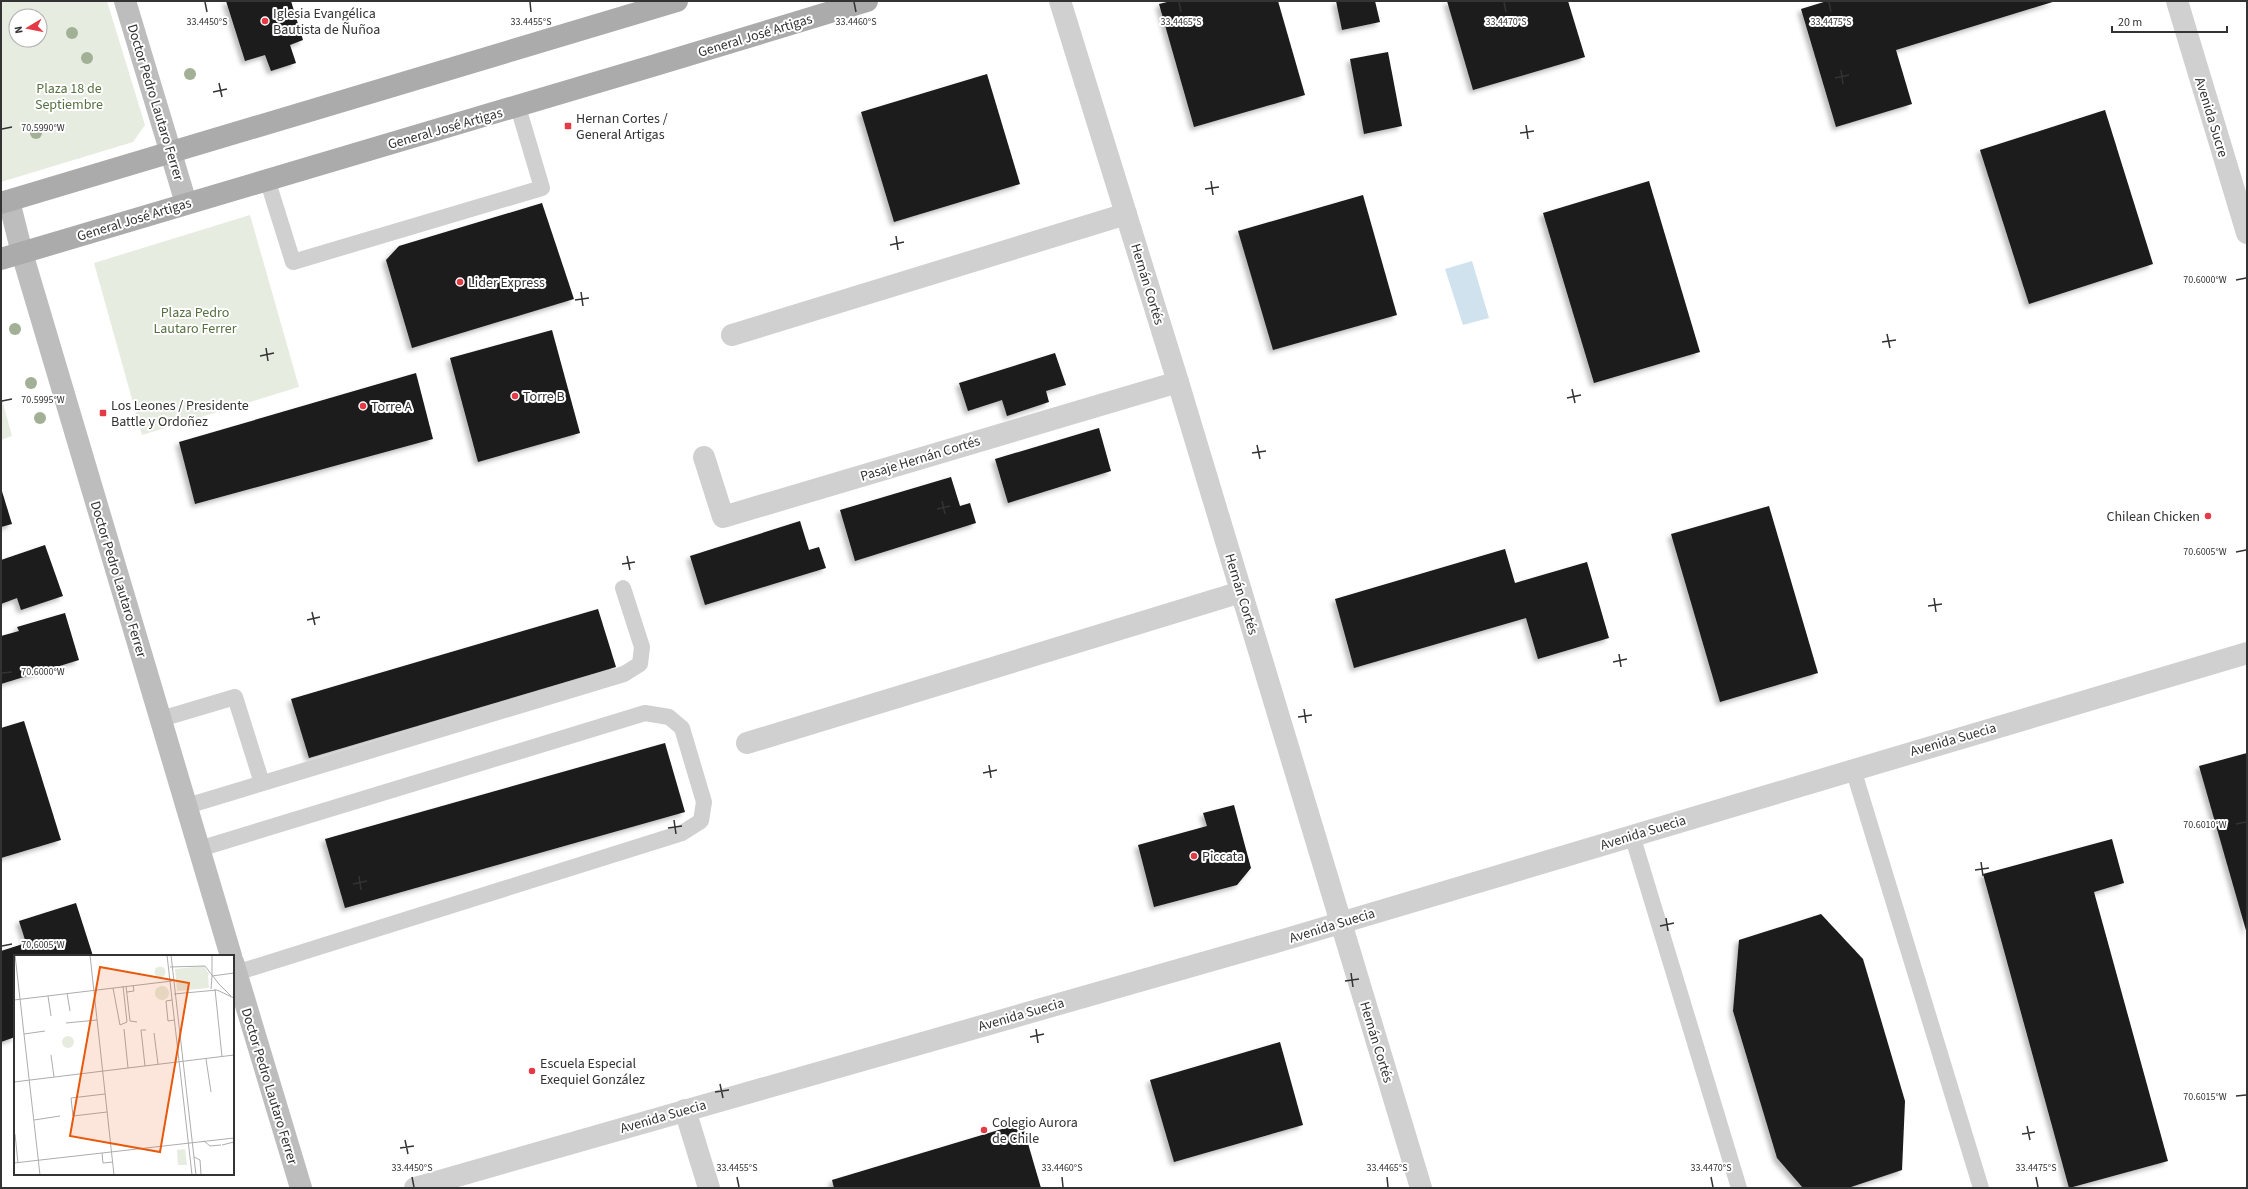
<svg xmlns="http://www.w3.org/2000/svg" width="2248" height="1189" font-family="'Source Sans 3',sans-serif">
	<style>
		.green { fill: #e6ecdf; fill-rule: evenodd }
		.water { fill: #cfe2ee }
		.building { fill: #1a1a1a; filter: url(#shadow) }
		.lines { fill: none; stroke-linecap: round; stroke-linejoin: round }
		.service { stroke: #d0d0d0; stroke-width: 16 }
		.minor { stroke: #d0d0d0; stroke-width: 22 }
		.tertiary { stroke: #d0d0d0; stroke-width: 22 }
		.secondary { stroke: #bdbdbd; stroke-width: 22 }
		.primary { stroke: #ababab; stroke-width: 22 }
		.tree { fill: #a2b095 }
		.ticks { fill: none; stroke: #333; stroke-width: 1.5 }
		.poi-dot { fill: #e63946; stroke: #fff; stroke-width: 1.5 }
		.labels { text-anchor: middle; stroke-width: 4; stroke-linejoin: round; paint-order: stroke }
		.poi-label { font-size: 14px; fill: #333; stroke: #fff; text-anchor: start }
		.street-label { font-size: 14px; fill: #333; stroke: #fff }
		.park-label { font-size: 14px; fill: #56703f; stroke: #fff }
		.inset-road { fill: none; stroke: #adadad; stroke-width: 1 }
		.view { fill: #e8590c; fill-opacity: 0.15; stroke: #e8590c; stroke-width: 2 }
		.inset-edge { fill: none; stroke: #333; stroke-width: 2 }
		.ticks-label { font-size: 10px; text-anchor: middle; fill: #333; stroke: #fff; stroke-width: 4; stroke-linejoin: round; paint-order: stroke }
	</style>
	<defs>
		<filter id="shadow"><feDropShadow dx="-3.5" dy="3.5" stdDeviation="2" flood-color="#0004"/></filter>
	</defs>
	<rect width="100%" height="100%" fill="#fff"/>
	<g class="green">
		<path d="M1 1H107L145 125 133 142 1 182ZM16 16H40V40H16Z"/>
		<polygon points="250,215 299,387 142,435 94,263"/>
		<polygon points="1,396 12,436 1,440"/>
	</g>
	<polygon class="water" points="1472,261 1489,318 1463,325 1445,269"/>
	<g class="building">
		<polygon points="226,1 291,1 303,40 290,45 296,63 271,71 265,55 245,61"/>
		<polygon points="1171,1 1278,1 1305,95 1194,127 1159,4"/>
		<polygon points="1336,1 1375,1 1380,22 1342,30"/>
		<polygon points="1447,1 1568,1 1585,57 1473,90"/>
		<polygon points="1827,1 2056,1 1896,50 1912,104 1836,127 1801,9"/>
		<polygon points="1388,52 1402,126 1364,134 1350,59"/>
		<polygon points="987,74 1020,184 894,222 861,112"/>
		<polygon points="2105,110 2153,264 2029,304 1980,150"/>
		<polygon points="1649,181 1700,352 1594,383 1543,213"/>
		<polygon points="1363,195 1397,315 1273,350 1238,231"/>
		<polygon points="542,203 574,299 412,348 386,260 399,246"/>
		<polygon points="552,330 580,433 478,462 450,358"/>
		<polygon points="1055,353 1066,385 1046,391 1049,402 1007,416 1002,400 968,411 959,383"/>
		<polygon points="416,373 433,439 195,504 179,442"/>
		<polygon points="1099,428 1111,471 1008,503 995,459"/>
		<polygon points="951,477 960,506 970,503 976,523 855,561 840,510"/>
		<polygon points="1,488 12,524 1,527"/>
		<polygon points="1769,506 1818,673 1720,702 1671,534"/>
		<polygon points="800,521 809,550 819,547 826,568 705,605 690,556"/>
		<polygon points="45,545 63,596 21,610 17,598 1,604 1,560"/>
		<polygon points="1505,549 1515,583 1587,562 1609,638 1538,659 1526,618 1354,668 1335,599"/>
		<polygon points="598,609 616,667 309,758 291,699"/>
		<polygon points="65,613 79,660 1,684 1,636 19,631 17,627"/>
		<polygon points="24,721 61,840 1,858 1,728"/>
		<polygon points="665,743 685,812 345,908 325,839"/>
		<polygon points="2247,753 2247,934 2199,766"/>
		<polygon points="1234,805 1251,868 1237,885 1154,907 1138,845 1207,826 1203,813"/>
		<polygon points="2112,839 2124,883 2094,892 2168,1161 2069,1188 1983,874"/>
		<polygon points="76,903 93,956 15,956 15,1037 1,1042 1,951 26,943 19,921"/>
		<polygon points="1821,914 1863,959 1905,1101 1902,1170 1848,1188 1803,1188 1777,1158 1733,1011 1739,940"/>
		<polygon points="1280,1042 1303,1125 1174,1162 1150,1080"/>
		<polygon points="1022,1123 1041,1188 834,1188 832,1180"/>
	</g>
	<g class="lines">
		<g class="service">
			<polyline points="267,179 293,262 542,188 518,107"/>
			<polyline points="161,719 235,697 262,783"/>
			<polyline points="1853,769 1981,1188"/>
			<polyline points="187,806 624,674 640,664 642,647 623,588"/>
			<polyline points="1632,835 1739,1188"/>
			<polyline points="199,849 645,713 669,717 682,728 704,802 701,821 682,833 236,973"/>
		</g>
		<g class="minor">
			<polyline points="1060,1 1178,382 1421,1188"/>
			<polyline points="732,335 1126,214"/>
			<polyline points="704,457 723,517 1178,382"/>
			<polyline points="747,743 1241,592"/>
			<polyline points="685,1110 709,1188"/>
		</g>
		<g class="tertiary">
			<polyline points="2177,1 2247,233"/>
			<polyline points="415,1188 1283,940 2247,653"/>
		</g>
		<g class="secondary">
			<polyline points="125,1 186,203"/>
			<polyline points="9,201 22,253 231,956"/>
			<polyline points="233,962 301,1188"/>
		</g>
		<g class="primary">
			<polyline points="1,203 677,1"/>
			<path d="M1 259C290 173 579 89 867 1"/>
		</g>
	</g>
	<g class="tree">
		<circle cx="72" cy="33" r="6"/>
		<circle cx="87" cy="58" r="6"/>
		<circle cx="190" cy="74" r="6"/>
		<circle cx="36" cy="133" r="6"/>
		<circle cx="15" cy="329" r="6"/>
		<circle cx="31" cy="383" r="6"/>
		<circle cx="40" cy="418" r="6"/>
	</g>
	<path class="ticks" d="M205 2 207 12M530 2 531 12M854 2 856 12M1179 2 1181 12M1504 2 1506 12M1829 2 1831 12M1841 70 1843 84M1835 78 1849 75M219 83 222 97M213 92 227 89M1526 125 1528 139M2 129 12 127M1520 133 1534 131M1211 181 1213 195M1205 189 1219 187M896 236 898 250M890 245 904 242M2236 280 2246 278M581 292 583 306M575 300 589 298M1887 334 1890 348M1882 342 1896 340M266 348 268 361M260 356 274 353M1572 389 1575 403M1567 398 1581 395M2 401 12 399M1257 445 1260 459M1252 453 1266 451M942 501 945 514M937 509 950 506M2236 552 2246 550M627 556 630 570M622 564 635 562M1934 598 1936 612M1928 606 1942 604M312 612 315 625M307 620 320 617M1619 654 1621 667M1613 662 1627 659M2 673 12 672M1304 709 1306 723M1298 717 1312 715M989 765 991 778M983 773 997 770M674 820 676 834M2236 824 2246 822M668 828 682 826M1981 862 1983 876M1975 870 1989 868M359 876 361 890M353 884 367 881M1666 918 1668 931M1660 926 1674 923M2 946 12 944M1351 973 1353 987M1345 981 1359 979M1036 1029 1038 1043M1030 1037 1044 1034M720 1084 723 1098M715 1092 729 1090M2236 1096 2246 1095M2027 1126 2030 1140M2022 1134 2035 1132M405 1140 408 1154M400 1148 414 1146M412 1177 414 1187M737 1177 739 1187M1062 1177 1063 1187M1387 1177 1388 1187M1711 1177 1713 1187M2036 1177 2038 1187"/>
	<g class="poi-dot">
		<circle cx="265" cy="21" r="4"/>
		<rect x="564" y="122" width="8" height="8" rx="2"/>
		<circle cx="460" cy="282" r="4"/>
		<circle cx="515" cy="396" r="4"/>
		<circle cx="363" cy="406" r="4"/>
		<rect x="99" y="409" width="8" height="8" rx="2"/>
		<circle cx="2208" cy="516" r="4"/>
		<circle cx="1194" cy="856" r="4"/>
		<circle cx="532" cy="1071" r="4"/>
		<circle cx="984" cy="1130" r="4"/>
	</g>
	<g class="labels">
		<g class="poi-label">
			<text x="273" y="18">Iglesia Evangélica<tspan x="273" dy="16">Bautista de Ñuñoa</tspan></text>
			<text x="576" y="123">Hernan Cortes /<tspan x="576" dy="16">General Artigas</tspan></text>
			<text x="468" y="287">Lider Express</text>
			<text x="523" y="401">Torre B</text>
			<text x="111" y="410">Los Leones / Presidente<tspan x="111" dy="16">Battle y Ordoñez</tspan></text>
			<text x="371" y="411">Torre A</text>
			<text x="2200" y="521" text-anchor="end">Chilean Chicken</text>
			<text x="1202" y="861">Piccata</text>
			<text x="540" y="1068">Escuela Especial<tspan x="540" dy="16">Exequiel González</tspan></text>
			<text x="992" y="1127">Colegio Aurora<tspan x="992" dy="16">de Chile</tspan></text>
		</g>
		<g class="street-label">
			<text transform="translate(755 35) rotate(-17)" y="5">General José Artigas</text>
			<text transform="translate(156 102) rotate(73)" y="5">Doctor Pedro Lautaro Ferrer</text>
			<text transform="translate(2212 117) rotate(73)" y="5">Avenida Sucre</text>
			<text transform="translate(445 128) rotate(-16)" y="5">General José Artigas</text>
			<text transform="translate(134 219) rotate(-17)" y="5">General José Artigas</text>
			<text transform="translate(1148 284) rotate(73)" y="5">Hernán Cortés</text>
			<text transform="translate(920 458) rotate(-17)" y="5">Pasaje Hernán Cortés</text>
			<text transform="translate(119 579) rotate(73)" y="5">Doctor Pedro Lautaro Ferrer</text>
			<text transform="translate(1242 594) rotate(73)" y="5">Hernán Cortés</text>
			<text transform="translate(1953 739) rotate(-16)" y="5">Avenida Suecia</text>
			<text transform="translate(1643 832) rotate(-17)" y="5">Avenida Suecia</text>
			<text transform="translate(1332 925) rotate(-17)" y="5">Avenida Suecia</text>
			<text transform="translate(1021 1014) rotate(-16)" y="5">Avenida Suecia</text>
			<text transform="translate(1377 1042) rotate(73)" y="5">Hernán Cortés</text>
			<text transform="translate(270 1086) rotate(73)" y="5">Doctor Pedro Lautaro Ferrer</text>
			<text transform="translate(663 1116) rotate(-16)" y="5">Avenida Suecia</text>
		</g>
		<g class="park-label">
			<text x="69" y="93">Plaza 18 de<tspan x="69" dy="16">Septiembre</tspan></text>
			<text x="195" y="317">Plaza Pedro<tspan x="195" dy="16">Lautaro Ferrer</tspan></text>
		</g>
	</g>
	<g transform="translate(14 955)">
		<rect width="220" height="220" fill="#fff"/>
		<path d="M190 11 196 21 194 20 195 33 163 36 161 14ZM140.5 17a5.5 5.5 0 1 1 11 0a5.5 5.5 0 1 1-11 0ZM141 38a7 7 0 1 1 14 0a7 7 0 1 1-14 0ZM48 87a6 6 0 1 1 12 0a6 6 0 1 1-12 0ZM171 194 173 210H164L163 195Z" fill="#e6ecdf"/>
		<path class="inset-road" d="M1 0 26 220M76 0 100 220M153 0 178 220M157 0 182 220M198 0V21M156 12 191 11 205 29 217 41M198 21 220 18M112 31 116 66 123 67M99 33 106 70 113 67 109 31M197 34 198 21M201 34 208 102M113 37 120 36 119 30M53 38 56 56M160 39 203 35 220 43M34 41 37 61M0 45 158 26M158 45 152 46 154 66 160 65M52 68 83 65M110 74 114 113M140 78 144 109M10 79 31 76M37 100 40 122M192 104 197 137M131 111 127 75H132M0 127 220 100M91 139 57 143 59 161 93 157M20 165 46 161M1 179 4 208M190 186 196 191 207 190M208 190 220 187M88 198 89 208 99 207M180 202 186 205 187 220M0 208 220 183"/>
		<path class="view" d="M86 12 175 28 146 197 56 181Z"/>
		<rect width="220" height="220" class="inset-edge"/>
	</g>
	<g class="ticks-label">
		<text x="207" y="25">33.4450°S</text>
		<text x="531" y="25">33.4455°S</text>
		<text x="856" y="25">33.4460°S</text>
		<text x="1181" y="25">33.4465°S</text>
		<text x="1506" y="25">33.4470°S</text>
		<text x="1831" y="25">33.4475°S</text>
		<text x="43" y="131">70.5990°W</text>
		<text x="2205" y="283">70.6000°W</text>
		<text x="43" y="403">70.5995°W</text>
		<text x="2205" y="555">70.6005°W</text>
		<text x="43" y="675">70.6000°W</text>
		<text x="2205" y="828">70.6010°W</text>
		<text x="43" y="948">70.6005°W</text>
		<text x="2205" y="1100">70.6015°W</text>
		<text x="412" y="1171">33.4450°S</text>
		<text x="737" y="1171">33.4455°S</text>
		<text x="1062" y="1171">33.4460°S</text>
		<text x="1387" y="1171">33.4465°S</text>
		<text x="1711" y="1171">33.4470°S</text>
		<text x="2036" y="1171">33.4475°S</text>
	</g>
	<rect width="2248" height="1189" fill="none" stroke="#333333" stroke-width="4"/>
	<g transform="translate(28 28) rotate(260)"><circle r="19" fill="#ffffff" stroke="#adadad"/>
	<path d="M0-3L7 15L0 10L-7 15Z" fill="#e63946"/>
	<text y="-6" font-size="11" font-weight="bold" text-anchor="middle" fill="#333333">N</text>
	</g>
	<path d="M2112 26v6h115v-6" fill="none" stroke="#333333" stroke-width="2"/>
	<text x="2118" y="26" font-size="12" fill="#333333" stroke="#ffffff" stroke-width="3" paint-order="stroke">20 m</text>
</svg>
